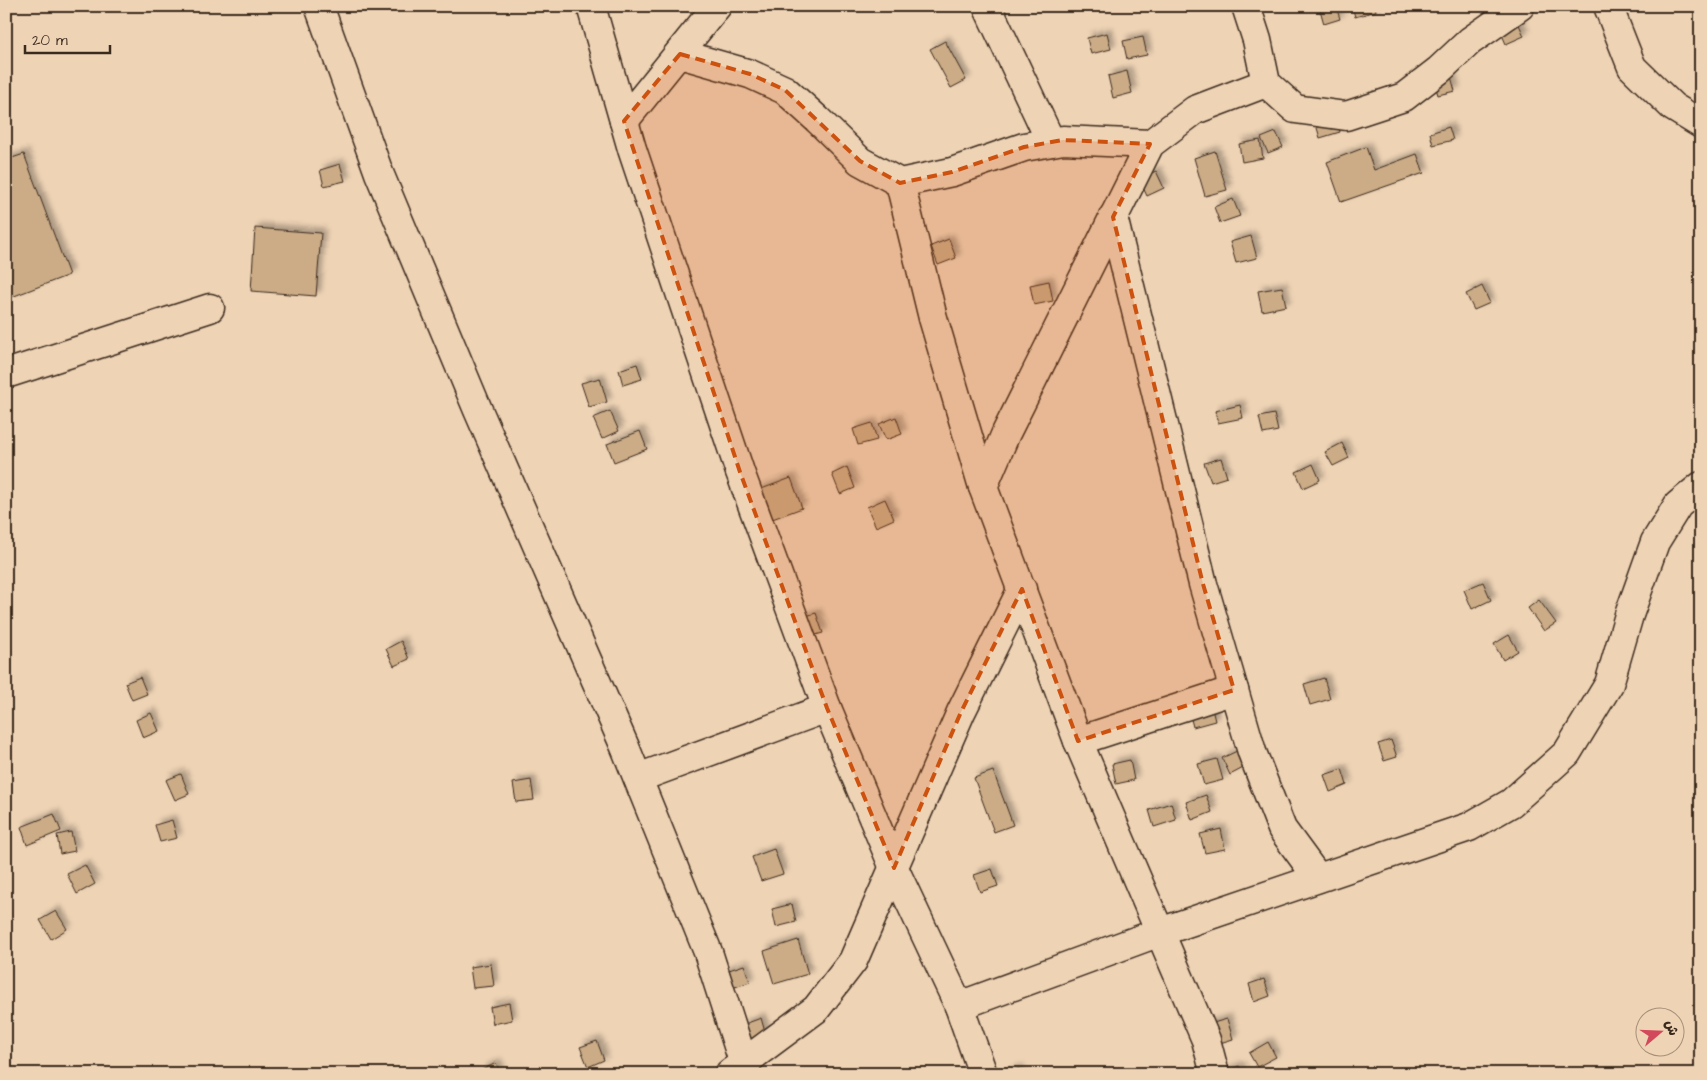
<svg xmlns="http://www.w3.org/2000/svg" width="1707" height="1080" font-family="'Architects Daughter','Playpen Sans Arabic',sans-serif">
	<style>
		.building { fill: #cbac86; stroke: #3b2a1e; filter: url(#shadow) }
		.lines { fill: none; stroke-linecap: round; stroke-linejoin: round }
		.minor-casing { stroke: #3b2a1e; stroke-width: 31 }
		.minor { stroke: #eed3b5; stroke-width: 28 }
		.marked { fill: #ce520f; fill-opacity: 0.2; stroke: #ce520f; stroke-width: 4; stroke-dasharray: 10 6; stroke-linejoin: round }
	</style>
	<defs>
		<filter id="shadow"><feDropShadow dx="4.5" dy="-4.5" stdDeviation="2.5" flood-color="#0004"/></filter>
	</defs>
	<rect width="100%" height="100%" fill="#eed3b5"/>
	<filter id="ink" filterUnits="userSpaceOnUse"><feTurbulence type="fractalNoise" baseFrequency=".02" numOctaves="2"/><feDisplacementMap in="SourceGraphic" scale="10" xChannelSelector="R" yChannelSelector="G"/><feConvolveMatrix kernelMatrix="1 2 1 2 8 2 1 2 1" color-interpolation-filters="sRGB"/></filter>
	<g filter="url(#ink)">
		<g class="building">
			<rect x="1145" y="6" width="18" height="4"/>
			<polygon points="1319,6 1336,6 1340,19 1324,24"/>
			<polygon points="1352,6 1375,6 1376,11 1355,17"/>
			<polygon points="1517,20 1524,36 1506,44 1499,28"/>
			<polygon points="1107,33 1111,49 1091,54 1087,38"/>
			<polygon points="1143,37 1147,55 1127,59 1123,41"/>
			<polygon points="945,41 966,80 951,88 930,49"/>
			<polygon points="1127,71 1132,93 1113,98 1108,76"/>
			<polygon points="1450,73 1455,91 1438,95 1433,78"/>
			<polygon points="1334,112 1340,132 1320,138 1314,118"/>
			<polygon points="1449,127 1453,140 1433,145 1430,133"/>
			<polygon points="1276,132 1283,147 1268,153 1261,138"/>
			<polygon points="1260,140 1263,158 1242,162 1239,144"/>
			<polygon points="1366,147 1374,170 1417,154 1424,173 1341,202 1327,162"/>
			<polygon points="1215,151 1227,190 1205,196 1194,158"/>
			<polygon points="24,154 69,275 9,298 6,292 6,160"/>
			<polygon points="340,164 345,181 324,186 320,170"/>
			<polygon points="1156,171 1164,188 1147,196 1139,179"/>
			<polygon points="1233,199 1240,216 1220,223 1214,207"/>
			<polygon points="255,228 321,233 316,296 251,291"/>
			<polygon points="1251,236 1257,258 1236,263 1230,242"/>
			<polygon points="949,239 956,258 938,265 931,246"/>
			<polygon points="1049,281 1053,301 1034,305 1030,285"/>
			<polygon points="1482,286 1490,303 1474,310 1466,294"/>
			<polygon points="1282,287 1286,306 1262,311 1258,291"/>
			<polygon points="637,364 642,379 623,385 619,370"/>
			<polygon points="600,378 607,402 589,407 581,383"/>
			<polygon points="1240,405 1243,418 1218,423 1215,411"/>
			<polygon points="610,411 619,431 602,439 593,418"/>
			<polygon points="1274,414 1278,431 1263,434 1259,417"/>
			<polygon points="896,417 902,434 886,440 879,424"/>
			<polygon points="872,423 877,440 858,445 853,429"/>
			<polygon points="640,431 647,449 614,462 607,444"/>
			<polygon points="1342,443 1349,458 1333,466 1325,452"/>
			<polygon points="1221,458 1227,477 1211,482 1204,463"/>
			<polygon points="1313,464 1320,480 1303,488 1296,472"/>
			<polygon points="847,467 855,488 840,494 832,474"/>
			<polygon points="791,478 802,508 767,521 756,491"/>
			<polygon points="885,499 894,519 876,527 867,507"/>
			<polygon points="1483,582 1491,600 1472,609 1464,590"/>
			<polygon points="1539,600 1556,623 1544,631 1528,608"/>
			<polygon points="816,613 823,633 808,637 802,617"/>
			<polygon points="1509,635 1518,651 1503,660 1494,644"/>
			<polygon points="401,641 409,659 394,666 386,649"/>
			<polygon points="140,677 147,694 132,700 125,683"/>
			<polygon points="1324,678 1330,699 1310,705 1304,684"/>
			<polygon points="1211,705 1215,721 1193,727 1189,711"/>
			<polygon points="151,713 159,731 143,738 136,720"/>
			<polygon points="1391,740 1397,757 1384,761 1378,744"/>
			<polygon points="1237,751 1245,767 1230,775 1222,758"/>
			<polygon points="1217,759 1223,780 1204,785 1198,764"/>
			<polygon points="1130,760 1134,780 1116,784 1112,764"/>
			<polygon points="1342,769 1347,785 1330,792 1324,775"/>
			<polygon points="993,771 1013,825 994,832 974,778"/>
			<polygon points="181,774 189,794 175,800 166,780"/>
			<polygon points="531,780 534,800 516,802 513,783"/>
			<polygon points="1206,795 1212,812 1192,820 1186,802"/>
			<polygon points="1171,803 1176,820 1154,827 1149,810"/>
			<polygon points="54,814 61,831 27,845 21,827"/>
			<polygon points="172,820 177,838 160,842 155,825"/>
			<polygon points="1221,829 1225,849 1205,853 1200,834"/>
			<polygon points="71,832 75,851 60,854 57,835"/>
			<polygon points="774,849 783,874 761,881 752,857"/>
			<polygon points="85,865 95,884 77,894 67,874"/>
			<polygon points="992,869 998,886 980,892 974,875"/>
			<polygon points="792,904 796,922 776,927 772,909"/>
			<polygon points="56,911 67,929 51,939 40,920"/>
			<polygon points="798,940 808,974 774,984 764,951"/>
			<polygon points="491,964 494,986 473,988 470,967"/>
			<polygon points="744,965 750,982 729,989 723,972"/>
			<polygon points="1264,979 1270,996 1254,1002 1249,984"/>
			<polygon points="509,1003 512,1020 493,1024 490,1007"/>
			<polygon points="761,1018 767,1039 749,1045 742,1025"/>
			<polygon points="1227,1019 1233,1039 1213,1045 1206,1025"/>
			<polygon points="597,1041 604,1060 588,1067 580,1047"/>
			<polygon points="1268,1042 1276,1057 1257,1067 1249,1053"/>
			<polygon points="496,1063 501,1074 483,1074 482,1070"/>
			<polygon points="1239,1066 1243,1074 1221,1073"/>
			<polygon points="1019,1069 1020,1074 1004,1074"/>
		</g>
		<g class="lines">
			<g class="minor-casing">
				<g id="minor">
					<polyline points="319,6 379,173 478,410 625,747 708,952 747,1074"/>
					<polyline points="591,6 632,149 740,472 827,708 894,868 959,1006 983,1074"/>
					<polyline points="987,6 1051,142"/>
					<polyline points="1246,6 1257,40 1266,83 1295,109 1346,116 1404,97 1439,70 1470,41 1520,6"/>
					<polyline points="1608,6 1632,67 1673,107 1701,124"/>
					<polyline points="680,54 750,74 785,90 818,120 860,161 900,183 952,172 1024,147 1063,140 1150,144"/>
					<polyline points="624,121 717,6"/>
					<polyline points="900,183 933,318 983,487 1078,741 1206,1040 1215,1074"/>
					<polyline points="1113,217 1203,584 1252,752 1282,829 1318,878"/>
					<polyline points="6,374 210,308"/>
					<polyline points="983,487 1006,433 1150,144 1195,110 1266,83"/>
					<polyline points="1078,741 1234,690"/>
					<polyline points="638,778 827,708"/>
					<polyline points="959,1006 1160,932 1469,827 1511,803 1567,753 1609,684 1629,615 1655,542 1678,505 1701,486"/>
					<polyline points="730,1073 816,1009 853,961 961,712 1022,589"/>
				</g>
			</g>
			<use href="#minor" class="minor"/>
		</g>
	</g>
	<path class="marked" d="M680 54 750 74 785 90 860 161 900 183 952 172 1024 147 1063 140 1150 144 1113 217 1203 584 1234 690 1078 741 1022 589 961 712 894 868 827 708 740 472 624 121Z"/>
	<rect width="1707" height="1080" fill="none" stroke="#eed3b5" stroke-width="25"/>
	<rect x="12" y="12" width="1682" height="1055" fill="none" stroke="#3b2a1e" stroke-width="2" filter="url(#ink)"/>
	<g transform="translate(1660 1032) rotate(71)"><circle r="24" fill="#eed3b5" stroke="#a68f79"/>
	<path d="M0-4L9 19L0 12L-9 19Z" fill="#d1495b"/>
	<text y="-8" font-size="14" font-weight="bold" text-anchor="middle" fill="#3b2a1e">ش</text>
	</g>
	<path d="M25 45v8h85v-8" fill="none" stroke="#3b2a1e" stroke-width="2.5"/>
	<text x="32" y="45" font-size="15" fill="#3b2a1e" stroke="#eed3b5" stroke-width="4" paint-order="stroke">20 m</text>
</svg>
